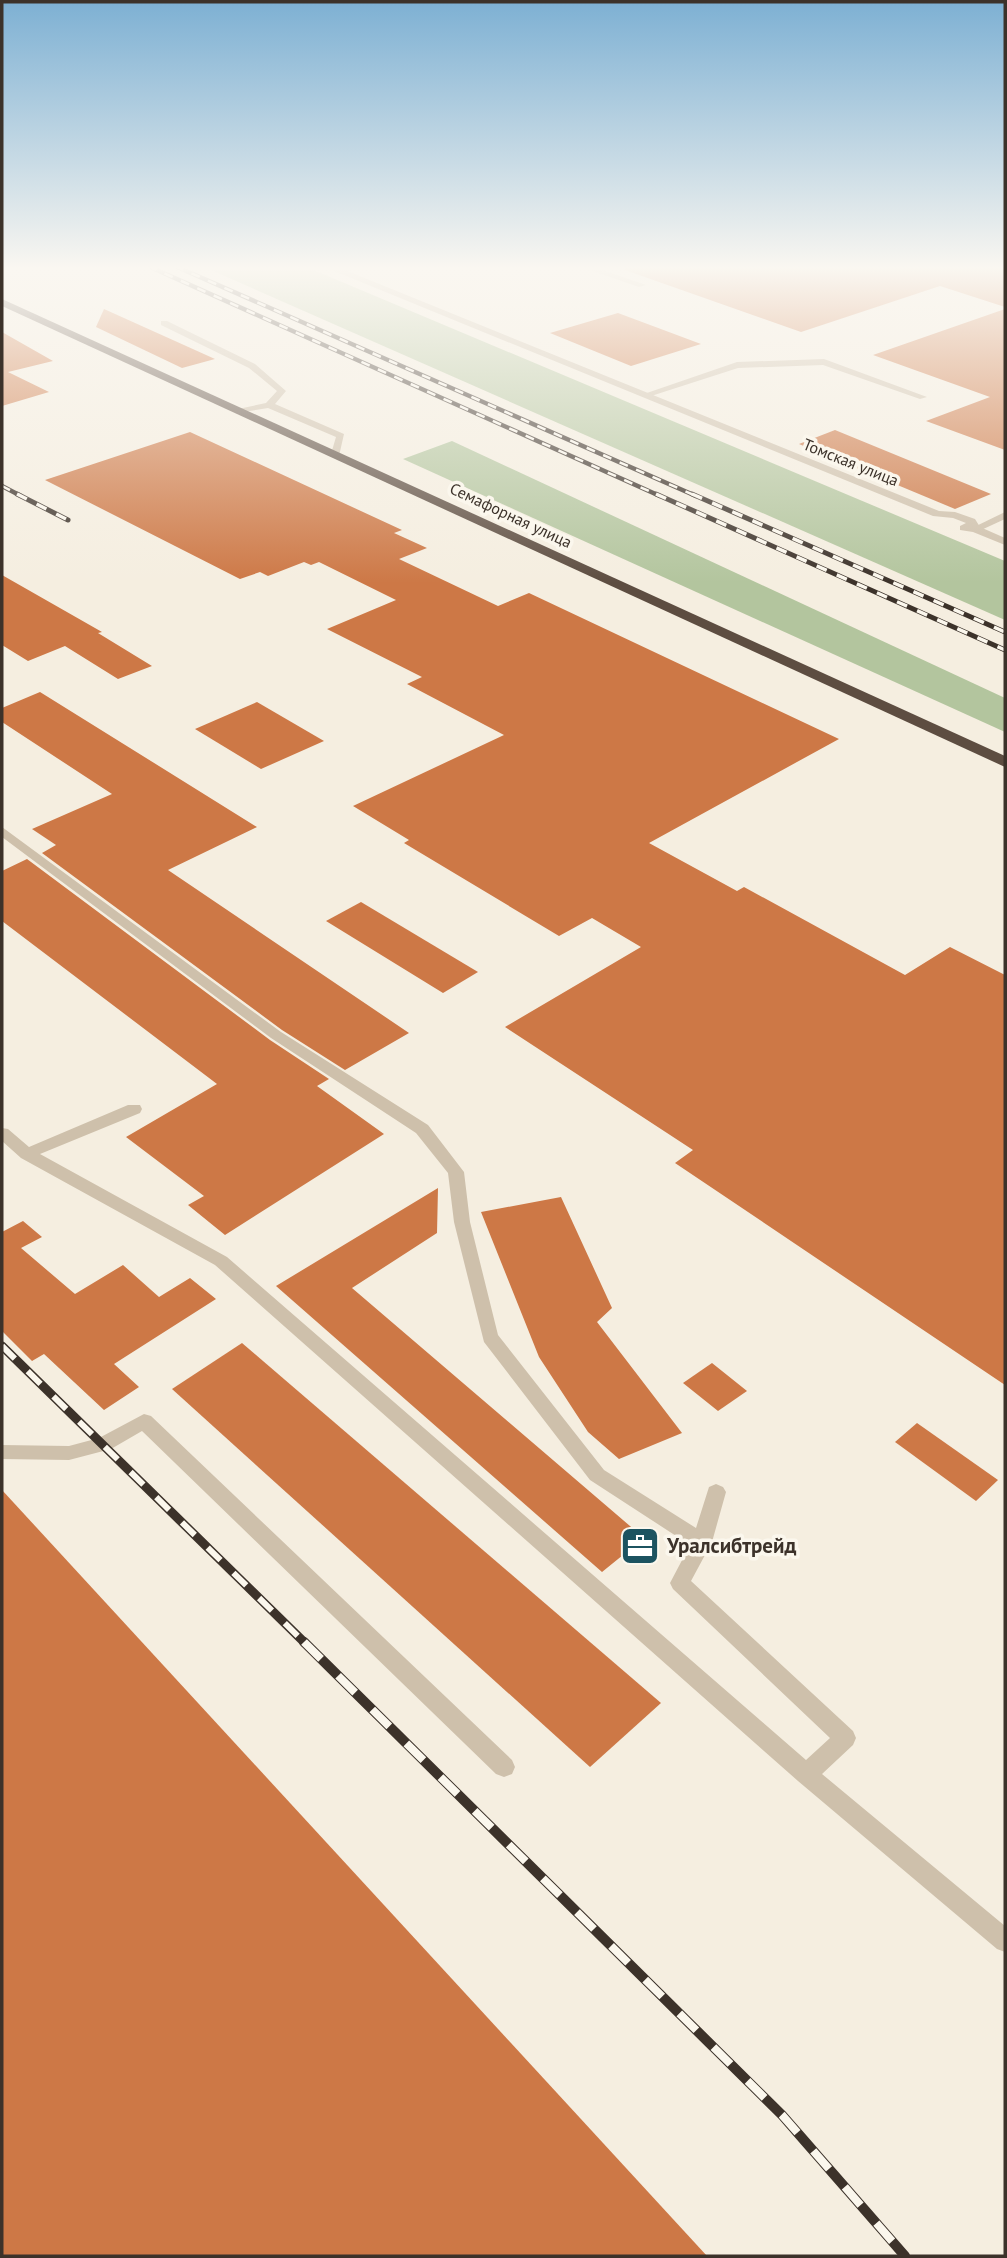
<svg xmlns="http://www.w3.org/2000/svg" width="1007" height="2258" font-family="'PT Sans',sans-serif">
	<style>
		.green { fill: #b3c59e }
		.building { fill: #cd7846 }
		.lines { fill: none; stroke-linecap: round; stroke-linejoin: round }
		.lane { fill: #cec0ab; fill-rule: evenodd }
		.street { fill: #cec0ab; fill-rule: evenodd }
		.highway { fill: #5d4d41; fill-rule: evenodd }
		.rail-far3-casing { stroke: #3c322a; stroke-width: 4.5 }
		.rail-far2-casing { stroke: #3c322a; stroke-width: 5 }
		.rail-far1-casing { stroke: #3c322a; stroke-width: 9 }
		.rail-casing { stroke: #3c322a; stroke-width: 10 }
		.rail-far3 { stroke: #fbf7ed; stroke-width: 2.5; stroke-dasharray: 9; stroke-linecap: butt }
		.rail-far2 { stroke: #fbf7ed; stroke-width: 3.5; stroke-dasharray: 11; stroke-linecap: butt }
		.rail-far1 { stroke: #fbf7ed; stroke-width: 6; stroke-dasharray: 18; stroke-linecap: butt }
		.rail { stroke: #fbf7ed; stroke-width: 8; stroke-dasharray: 24; stroke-linecap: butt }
		.labels { text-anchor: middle; stroke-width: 7; stroke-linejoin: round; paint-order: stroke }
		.far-street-label { font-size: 16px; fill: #3c322a; stroke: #fbf7ed }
		.near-poi-label { font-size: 21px; font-weight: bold; fill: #3c322a; stroke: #fbf7ed; text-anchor: start }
	</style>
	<rect width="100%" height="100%" fill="#f5eee0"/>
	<g class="green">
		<polygon points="202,266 304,266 1005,561 1005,620"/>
		<polygon points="452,441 1005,698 1005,732 403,459"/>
	</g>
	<g class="building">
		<polygon points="626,266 1005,266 1005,307 940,286 801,332 625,270"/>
		<polygon points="104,309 215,359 182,368 96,327"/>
		<polygon points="1005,309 1005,450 926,421 990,397 873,355"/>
		<polygon points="618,313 701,344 631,366 550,333"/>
		<polygon points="2,332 53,361 8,372 49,392 2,406"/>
		<polygon points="835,430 991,494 955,509 799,444"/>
		<polygon points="190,432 402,530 394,533 427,548 399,559 498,606 529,593 839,739 649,843 737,891 744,887 905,975 950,947 1005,975 1005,1385 675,1163 693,1150 505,1027 641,947 592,918 559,936 404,843 409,840 353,806 504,735 407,684 422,677 327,629 396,600 319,562 311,565 304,562 268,576 260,572 240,579 45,480"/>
		<polygon points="2,575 102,632 98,633 152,666 118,679 65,646 28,661 2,645"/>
		<polygon points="40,692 257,827 168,870 409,1033 345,1070 282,1030 42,853 56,845 32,829 112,794 2,722 2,708"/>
		<polygon points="257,702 324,741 261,769 195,729"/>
		<polygon points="27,859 270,1040 329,1079 317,1086 384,1134 225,1235 188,1205 204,1196 126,1137 217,1084 2,921 2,871"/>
		<polygon points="361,902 478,972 443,993 326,921"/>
		<polygon points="438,1188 437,1233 352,1288 644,1538 602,1572 276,1286"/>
		<polygon points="561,1197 612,1308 597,1322 682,1433 619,1459 588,1432 539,1357 481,1212"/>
		<polygon points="23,1221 42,1237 21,1248 75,1294 123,1265 159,1297 190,1278 216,1299 114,1364 139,1387 104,1410 44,1354 32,1361 2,1331 2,1232"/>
		<polygon points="242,1343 661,1703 590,1767 172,1389"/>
		<polygon points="712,1363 747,1391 718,1411 683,1383"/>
		<polygon points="917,1423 998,1480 976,1501 895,1442"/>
		<polygon points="2,1490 707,2256 2,2256"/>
	</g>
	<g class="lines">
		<g class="lane">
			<polygon points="350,266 363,266 340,274 336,272"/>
			<polygon points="578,266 591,266 646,285 639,287"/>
			<polygon points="161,321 167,321 255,364 286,391 275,404 344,434 339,456 331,454 336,437 268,408 238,413 238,409 266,403 277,391 249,368 161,325"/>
			<polygon points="824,359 927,397 920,399 823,365 738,368 648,397 641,395 737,362"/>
			<polygon points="1005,512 1005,519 979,531 970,529"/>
			<polygon points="2,827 281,1032 428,1125 464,1172 470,1222 498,1335 604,1470 696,1528 709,1487 716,1484 723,1487 726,1492 712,1542 691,1581 853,1731 856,1738 853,1745 822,1774 1005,1926 1005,1952 997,1949 798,1781 215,1265 21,1158 2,1141 2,1128 8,1129 29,1147 128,1105 140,1105 142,1109 140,1113 40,1154 227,1257 806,1760 830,1738 673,1589 670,1583 690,1545 590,1480 484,1342 454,1222 448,1173 416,1133 271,1038 2,837"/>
			<polygon points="144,1414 151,1416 512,1760 515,1767 512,1774 504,1777 496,1774 142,1431 111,1449 69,1460 2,1459 2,1445 69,1446 99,1438"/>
		</g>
		<polygon class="street" points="322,266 335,266 939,511 955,512 975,519 980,527 1005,538 1005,545 973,532 960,530 960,526 966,523 953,518 933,516"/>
		<polygon class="highway" points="2,299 1005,756 1005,767 2,306"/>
		<g class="rail-far3-casing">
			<g id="rail-far3">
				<polyline points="148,266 660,496"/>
				<polyline points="175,266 696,496"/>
				<polyline points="2,486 21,496"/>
			</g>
		</g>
		<g class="rail-far2-casing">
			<g id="rail-far2">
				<polyline points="17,494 68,520"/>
				<polyline points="656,494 1005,650"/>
				<polyline points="692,494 1005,632"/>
			</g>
		</g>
		<g class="rail-far1-casing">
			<polyline id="rail-far1" points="2,1346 305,1643"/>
		</g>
		<g class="rail-casing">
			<polyline id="rail" points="304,1642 782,2115 905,2256"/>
		</g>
		<use href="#rail-far3" class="rail-far3"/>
		<use href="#rail-far2" class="rail-far2"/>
		<use href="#rail-far1" class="rail-far1"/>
		<use href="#rail" class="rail"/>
	</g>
	<linearGradient id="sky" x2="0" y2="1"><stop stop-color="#7db0d3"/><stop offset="0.46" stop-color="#faf7f1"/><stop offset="1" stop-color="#faf7f1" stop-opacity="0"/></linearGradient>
	<rect width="1007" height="583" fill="url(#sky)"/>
	<defs>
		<g id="office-square" transform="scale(2.0125)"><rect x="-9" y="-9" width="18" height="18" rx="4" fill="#1c5360" stroke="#fbf7ed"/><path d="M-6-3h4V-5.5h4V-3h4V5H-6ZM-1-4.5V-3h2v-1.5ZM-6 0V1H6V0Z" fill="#fff"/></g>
	</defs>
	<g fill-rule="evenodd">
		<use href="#office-square" x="640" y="1546"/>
	</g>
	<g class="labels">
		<g class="far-street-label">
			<text transform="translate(851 462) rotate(22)" y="6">Томская улица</text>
			<text transform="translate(511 515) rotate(25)" y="6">Семафорная улица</text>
		</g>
		<g class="near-poi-label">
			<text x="667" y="1553">Уралcибтрейд</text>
		</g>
	</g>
	<rect width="1007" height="2258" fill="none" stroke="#3c322a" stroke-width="7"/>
</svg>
